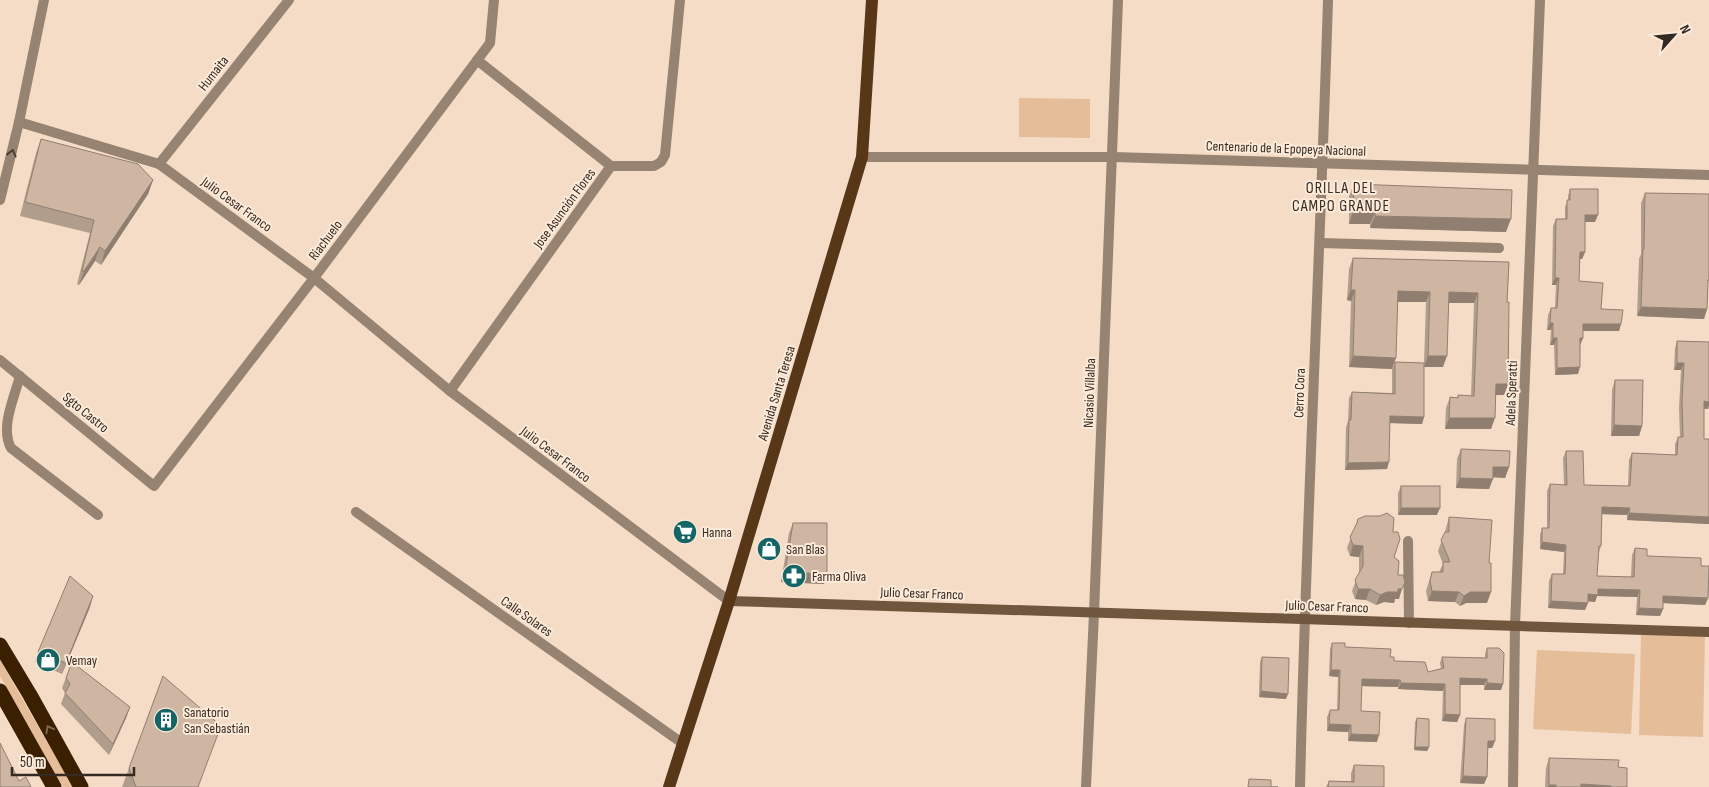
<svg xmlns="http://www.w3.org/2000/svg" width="1709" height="787" font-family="'Sofia Sans Condensed',sans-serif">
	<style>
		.green { fill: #e6bd99 }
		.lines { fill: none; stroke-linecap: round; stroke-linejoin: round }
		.street { stroke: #968372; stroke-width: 10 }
		.secondary { stroke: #71563e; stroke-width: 10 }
		.primary { stroke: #573717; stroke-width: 12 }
		.highway { stroke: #3b1f01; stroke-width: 15 }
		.wall { fill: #b19d8b }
		.shaded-wall { fill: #907f71 }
		.building { fill: #ceb6a2; stroke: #907f71 }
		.oneway { stroke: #4c4036 }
		.oneway2 { stroke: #7f664d }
		.labels { text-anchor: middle; stroke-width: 4; stroke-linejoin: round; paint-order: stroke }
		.street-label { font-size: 14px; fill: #332a22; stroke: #feead9 }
		.poi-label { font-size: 14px; fill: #332a22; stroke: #feead9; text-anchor: start }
		.quarter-label { font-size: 16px; letter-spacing: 1px; fill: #332a22; stroke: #feead9 }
	</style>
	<rect width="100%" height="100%" fill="#f4dcc6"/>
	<g class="green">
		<polygon points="1019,98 1090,99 1090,138 1019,137"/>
		<polygon points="1641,634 1705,636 1703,737 1639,735"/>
		<polygon points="1537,650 1635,654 1631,734 1533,729"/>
		<polygon points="0,660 73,787 63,787 0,676"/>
	</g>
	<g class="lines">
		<g class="street">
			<polyline points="477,60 611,166"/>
			<polyline points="19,122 159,164 314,278 450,391 729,601"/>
			<polyline points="862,157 1113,157 1709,175"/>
			<polyline points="159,164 289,0"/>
			<polyline points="611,166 654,166 661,162 665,155 680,0"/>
			<polyline points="0,200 19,122 44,0"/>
			<polyline points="1320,243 1499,248"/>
			<polyline points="0,360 154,486 314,278 490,43 494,0"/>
			<path d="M20 376C14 398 0 428 11 448L98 515"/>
			<polyline points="450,391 611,166"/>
			<polyline points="356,512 682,743"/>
			<polyline points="1408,541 1409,623"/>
			<polyline points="1086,787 1094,613 1118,0"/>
			<path d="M1300 787C1306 525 1320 262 1328 0"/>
			<polyline points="1513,787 1515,626 1540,0"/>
		</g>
		<polyline class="secondary" points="729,601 1709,632"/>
		<polyline class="primary" points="669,787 729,601 862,157 872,0"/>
		<g class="highway">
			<polyline points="0,645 30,695 81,787"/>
			<polyline points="0,691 54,787"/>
		</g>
	</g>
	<g class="wall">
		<polygon points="41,139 153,180 148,194 101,265 95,261 79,285 77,284 90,233 20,216 36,153"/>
		<polygon points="1354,184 1506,232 1370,228 1370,224 1349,224 1349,196"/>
		<polygon points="1570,189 1595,222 1585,222 1585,252 1582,259 1580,259 1579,281 1601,309 1621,324 1619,331 1583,331 1583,338 1580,345 1578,374 1555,375 1554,345 1550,345 1551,330 1547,330 1548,315 1551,308 1555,308 1556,285 1552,285 1553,226 1556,219 1565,219 1565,207 1568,200 1568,196"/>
		<polygon points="1645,193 1708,290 1707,309 1704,319 1637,316 1639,259 1641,254 1641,203"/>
		<polygon points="1353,258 1509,262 1507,302 1508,384 1504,395 1496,395 1491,429 1445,429 1446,408 1450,397 1457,398 1458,395 1471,396 1474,303 1448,303 1443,367 1424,367 1424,417 1422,424 1390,423 1387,469 1345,470 1346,427 1348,421 1349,398 1352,392 1392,393 1392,369 1395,362 1424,363 1426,302 1398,302 1392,369 1349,367 1351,301 1347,300 1349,269"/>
		<polygon points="1677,341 1709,342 1709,405 1708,409 1704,409 1704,439 1709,439 1709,524 1627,520 1627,515 1602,514 1601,546 1599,552 1597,576 1631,577 1632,555 1635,548 1647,556 1701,566 1709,586 1708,598 1705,605 1663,603 1663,609 1660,616 1636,615 1637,597 1597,596 1595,602 1588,601 1585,610 1548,608 1549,581 1552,574 1563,574 1564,552 1540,549 1540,535 1542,528 1547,528 1547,491 1550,484 1564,485 1563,458 1566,451 1584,485 1628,486 1629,460 1632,453 1675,455 1675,444 1678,437 1680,437 1679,408 1681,370 1674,370 1675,348"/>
		<polygon points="1615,380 1642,426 1639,436 1611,436 1612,390"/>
		<polygon points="1461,449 1509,467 1505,478 1493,477 1489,489 1456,488 1457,459"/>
		<polygon points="1401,486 1437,515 1398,515 1398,493"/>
		<polygon points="1449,517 1487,603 1466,603 1460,606 1455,602 1428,601 1426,591 1432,572 1439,572 1443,564 1438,551 1445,532 1446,528"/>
		<polygon points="1358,519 1393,532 1394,557 1398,575 1399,599 1395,599 1394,603 1384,602 1376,605 1366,600 1355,599 1352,591 1359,573 1359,557 1350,556 1347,548"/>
		<polygon points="793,523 824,584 781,582 789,533"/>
		<polygon points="90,607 62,674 35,662 38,652"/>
		<polygon points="1332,643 1345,647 1390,657 1394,661 1428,672 1441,669 1440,663 1442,657 1485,658 1485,654 1487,648 1503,684 1501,690 1484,690 1484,685 1460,685 1460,715 1457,722 1442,721 1443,691 1398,689 1398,687 1361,686 1361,711 1377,742 1348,741 1348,732 1327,731 1327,717 1330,710 1337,710 1338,677 1329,676 1330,649"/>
		<polygon points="1262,657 1286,699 1259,697 1260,662"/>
		<polygon points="72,662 130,707 126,718 109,755 61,704 65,693 62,688"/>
		<polygon points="163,676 199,787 122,787"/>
		<polygon points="1417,718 1429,747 1427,751 1414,750 1415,722"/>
		<polygon points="1466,718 1495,741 1492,748 1488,748 1487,777 1484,784 1460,783 1464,725"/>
		<polygon points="1549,758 1618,767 1627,787 1545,787 1546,768"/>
		<polygon points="1354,765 1384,787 1326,787 1329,781 1351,781 1351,773"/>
	</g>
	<g class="shaded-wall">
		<polygon points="153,180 148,194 101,265 105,251"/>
		<polygon points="1353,211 1375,212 1370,224 1349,224"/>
		<polygon points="1585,215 1598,215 1595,222 1583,222"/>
		<polygon points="1375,216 1511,219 1506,232 1370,228"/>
		<polygon points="100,247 95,261 79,285 84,271"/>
		<polygon points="1580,252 1585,252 1582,259 1577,259"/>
		<polygon points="1555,278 1559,278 1556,285 1552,285"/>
		<polygon points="1351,290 1355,290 1351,301 1347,300"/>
		<polygon points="1398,291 1430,292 1426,302 1394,302"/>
		<polygon points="1449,292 1478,293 1474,303 1445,303"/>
		<polygon points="1641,307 1707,309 1704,319 1637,316"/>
		<polygon points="1550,323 1553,323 1551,330 1547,330"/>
		<polygon points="1583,324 1621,324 1619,331 1580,331"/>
		<polygon points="1553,338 1557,338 1554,345 1550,345"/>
		<polygon points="1580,338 1583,338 1580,345 1577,345"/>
		<polygon points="1353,356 1396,358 1392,369 1349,367"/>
		<polygon points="1428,356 1447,356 1443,367 1424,367"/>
		<polygon points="1677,363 1684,363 1681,370 1674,370"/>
		<polygon points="1580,367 1578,374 1555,375 1557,368"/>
		<polygon points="1496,384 1508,384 1504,395 1493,395"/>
		<polygon points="1704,401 1709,402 1709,405 1708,409 1701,408"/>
		<polygon points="1390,416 1424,417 1422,424 1388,423"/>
		<polygon points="1449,418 1495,418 1491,429 1445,429"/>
		<polygon points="1614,425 1642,426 1639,436 1611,436"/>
		<polygon points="1389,462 1387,469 1345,470 1348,463"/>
		<polygon points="1493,467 1509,467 1505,478 1490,477"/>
		<polygon points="1460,478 1493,479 1489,489 1456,488"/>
		<polygon points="1602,507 1630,508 1627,515 1599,514"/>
		<polygon points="1401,508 1440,508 1437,515 1398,515"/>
		<polygon points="1629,513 1709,517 1709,524 1627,520"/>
		<polygon points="1542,542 1566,545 1564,552 1540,549"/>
		<polygon points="1353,545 1363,546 1359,557 1350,556"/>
		<polygon points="785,572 827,574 824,584 781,582"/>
		<polygon points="1358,589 1370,589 1366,600 1355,599"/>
		<polygon points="1398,589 1402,589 1399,599 1395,599 1394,603 1384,602 1376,605 1380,595"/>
		<polygon points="1598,589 1640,590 1637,597 1597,596 1595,602 1586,601 1588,594"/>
		<polygon points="1432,591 1459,592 1455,602 1428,601"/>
		<polygon points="1470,592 1491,592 1487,603 1466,603 1460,606 1464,596"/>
		<polygon points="93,596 90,607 62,674 66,663"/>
		<polygon points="1663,596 1708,598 1705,605 1661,603"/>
		<polygon points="1551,601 1588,603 1585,610 1548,608"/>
		<polygon points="1639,608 1663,609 1660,616 1636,615"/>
		<polygon points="1331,670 1340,670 1338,677 1329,676"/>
		<polygon points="1460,678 1487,679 1484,685 1457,685"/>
		<polygon points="1362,679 1400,680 1398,687 1359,686"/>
		<polygon points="1401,683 1445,684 1443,691 1398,689"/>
		<polygon points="1487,683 1503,684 1501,690 1484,690"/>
		<polygon points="1261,691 1288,694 1286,699 1259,697"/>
		<polygon points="130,707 126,718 109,755 113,744"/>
		<polygon points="1445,714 1460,715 1457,722 1442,721"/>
		<polygon points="1329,724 1351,725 1348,732 1327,731"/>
		<polygon points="1351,734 1379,735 1377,742 1348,741"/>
		<polygon points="1488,741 1495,741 1492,748 1485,748"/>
		<polygon points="1415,747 1429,747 1427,751 1414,750"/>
		<polygon points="1463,776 1487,777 1484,784 1460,783"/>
		<polygon points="1581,784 1611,786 1610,787 1580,787"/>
		<polygon points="1549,785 1556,785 1556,787 1548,787"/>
	</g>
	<g class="building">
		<polygon points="41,139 138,164 153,180 105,251 100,247 84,271 82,271 94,220 25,202"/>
		<polygon points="1354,184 1512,190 1511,219 1375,216 1375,212 1353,211"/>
		<polygon points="1570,189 1598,189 1598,215 1585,215 1585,252 1580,252 1579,281 1603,283 1601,309 1623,310 1621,324 1583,324 1583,338 1580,338 1580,367 1557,368 1557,338 1553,338 1553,323 1550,323 1551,308 1557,308 1559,278 1555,278 1556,219 1567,219 1567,200 1570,200"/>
		<polygon points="1645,193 1709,194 1709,280 1708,280 1707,309 1641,307 1643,249 1644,249"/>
		<polygon points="1353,258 1509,262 1507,302 1509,302 1508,384 1496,384 1495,418 1449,418 1450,397 1458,398 1458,395 1474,396 1478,293 1449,292 1447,356 1428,356 1430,292 1398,291 1396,358 1353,356 1355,290 1351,290"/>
		<polygon points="1677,341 1709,342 1709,402 1704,401 1704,439 1709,439 1709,517 1629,513 1630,508 1602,507 1601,546 1599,546 1597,576 1634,577 1635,548 1647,549 1647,556 1701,558 1701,566 1709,566 1708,598 1663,596 1663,609 1639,608 1640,590 1598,589 1598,595 1588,594 1588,603 1551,601 1552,574 1565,574 1566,545 1542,542 1542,528 1549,528 1550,484 1567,485 1566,451 1583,451 1584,485 1630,486 1632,453 1677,455 1678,437 1683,437 1682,401 1684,363 1677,363"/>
		<polygon points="1395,362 1424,363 1424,417 1390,416 1389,462 1348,463 1349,420 1351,420 1352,392 1395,394"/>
		<polygon points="1615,380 1643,380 1642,426 1614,425"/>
		<polygon points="1461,449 1510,451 1509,467 1493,467 1493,479 1460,478"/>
		<rect x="1401" y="486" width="39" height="22"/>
		<polygon points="1387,513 1394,518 1393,532 1398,532 1400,539 1394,557 1399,561 1398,575 1403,575 1405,582 1402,589 1398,589 1398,592 1387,592 1380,595 1370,589 1358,589 1355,580 1363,566 1363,546 1353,545 1350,537 1357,523 1358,519 1365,516 1380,516"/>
		<polygon points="1449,517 1492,520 1489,563 1491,563 1491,592 1470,592 1464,596 1459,592 1432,591 1430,581 1432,572 1443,572 1443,562 1450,562 1441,540 1445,532 1449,532"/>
		<polygon points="793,523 827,523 827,574 785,572"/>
		<polygon points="70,576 93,596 66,663 38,652"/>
		<polygon points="1332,643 1345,643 1345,647 1391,649 1390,657 1394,657 1394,661 1425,662 1428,672 1444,668 1442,657 1487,658 1487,648 1499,648 1504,653 1503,684 1487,683 1487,679 1460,678 1460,715 1445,714 1445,684 1401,683 1400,680 1362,679 1361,711 1380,712 1379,735 1351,734 1351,725 1329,724 1330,710 1339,710 1340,670 1331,670"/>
		<polygon points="1262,657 1289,658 1288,694 1261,691"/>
		<polygon points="72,662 130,707 113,744 65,693 70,684 66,678"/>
		<polygon points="163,676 221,726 198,787 136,787 129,768"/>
		<polygon points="1417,718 1429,719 1429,747 1415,747"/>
		<polygon points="1466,718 1495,719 1495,741 1488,741 1487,777 1463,776"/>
		<polygon points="0,743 19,781 26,777 31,787 0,787"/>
		<polygon points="1549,758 1619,760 1618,767 1627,768 1627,787 1611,787 1611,786 1581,784 1581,787 1556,787 1556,785 1549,785"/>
		<polygon points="1354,765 1384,766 1384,787 1328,787 1329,781 1354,782"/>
		<polygon points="1249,779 1271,780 1271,787 1278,787 1248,787"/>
	</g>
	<defs><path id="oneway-chevron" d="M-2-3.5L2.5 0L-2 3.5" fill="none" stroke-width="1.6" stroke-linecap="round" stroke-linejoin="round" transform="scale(1.25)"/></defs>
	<use class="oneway" href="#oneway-chevron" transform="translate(12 153) rotate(-76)"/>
	<use class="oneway2" href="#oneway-chevron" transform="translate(49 729) rotate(-119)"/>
	<defs>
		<g id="supermarket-disc" transform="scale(1.25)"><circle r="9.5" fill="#156466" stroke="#feead9"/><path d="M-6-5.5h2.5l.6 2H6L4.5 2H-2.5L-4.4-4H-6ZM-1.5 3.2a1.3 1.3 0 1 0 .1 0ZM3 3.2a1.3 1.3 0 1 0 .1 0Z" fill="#fff"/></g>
		<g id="shop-disc" transform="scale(1.25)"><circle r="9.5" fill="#156466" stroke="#feead9"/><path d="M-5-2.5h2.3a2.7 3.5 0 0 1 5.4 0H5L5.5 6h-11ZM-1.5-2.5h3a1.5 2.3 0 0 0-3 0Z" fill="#fff"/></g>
		<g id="pharmacy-disc" transform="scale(1.25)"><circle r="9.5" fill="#156466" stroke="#feead9"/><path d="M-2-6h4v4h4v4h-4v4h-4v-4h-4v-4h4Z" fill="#fff"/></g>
		<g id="building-disc" transform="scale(1.25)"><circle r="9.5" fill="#156466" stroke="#feead9"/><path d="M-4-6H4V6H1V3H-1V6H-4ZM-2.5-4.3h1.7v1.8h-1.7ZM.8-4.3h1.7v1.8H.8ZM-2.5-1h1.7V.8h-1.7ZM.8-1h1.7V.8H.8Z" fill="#fff"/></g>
	</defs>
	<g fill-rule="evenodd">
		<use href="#supermarket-disc" x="685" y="532"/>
		<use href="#shop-disc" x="769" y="549"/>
		<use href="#pharmacy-disc" x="794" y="576"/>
		<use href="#shop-disc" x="48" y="660"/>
		<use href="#building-disc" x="166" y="720"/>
	</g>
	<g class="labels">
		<g class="street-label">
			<text transform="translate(213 73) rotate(-52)" y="5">Humaita</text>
			<text transform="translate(1286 148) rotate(2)" y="5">Centenario de la Epopeya Nacional</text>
			<text transform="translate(237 204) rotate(36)" y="5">Julio Cesar Franco</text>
			<text transform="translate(564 208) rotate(-54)" y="5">Jose Asunción Flores</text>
			<text transform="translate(325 240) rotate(-53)" y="5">Riachuelo</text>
			<text transform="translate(776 393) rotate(-73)" y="5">Avenida Santa Teresa</text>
			<text transform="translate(1089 393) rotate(-88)" y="5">Nicasio Villalba</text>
			<text transform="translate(1299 393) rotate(-88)" y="5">Cerro Cora</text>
			<text transform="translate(1511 393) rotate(-88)" y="5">Adela Speratti</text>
			<text transform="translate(86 412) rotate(39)" y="5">Sgto Castro</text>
			<text transform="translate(556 454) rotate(37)" y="5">Julio Cesar Franco</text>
			<text transform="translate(922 593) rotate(2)" y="5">Julio Cesar Franco</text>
			<text transform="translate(1327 606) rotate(2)" y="5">Julio Cesar Franco</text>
			<text transform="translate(527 616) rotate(35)" y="5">Calle Solares</text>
		</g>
		<g class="poi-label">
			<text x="702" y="537">Hanna</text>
			<text x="786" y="554">San Blas</text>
			<text x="812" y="581">Farma Oliva</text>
			<text x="66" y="665">Vemay</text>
			<text x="184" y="717">Sanatorio<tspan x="184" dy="16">San Sebastián</tspan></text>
		</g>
		<g class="quarter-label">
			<text x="1341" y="193">ORILLA DEL<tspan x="1341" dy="18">CAMPO GRANDE</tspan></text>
		</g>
	</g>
	<g transform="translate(1674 35) rotate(63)" stroke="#feead9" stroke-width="4" paint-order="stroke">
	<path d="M0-4L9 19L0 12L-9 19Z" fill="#332a22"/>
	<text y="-8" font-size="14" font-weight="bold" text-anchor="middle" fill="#332a22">N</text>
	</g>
	<path d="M12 767v8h122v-8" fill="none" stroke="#332a22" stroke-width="2.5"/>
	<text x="20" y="767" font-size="15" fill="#332a22" stroke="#feead9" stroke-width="4" paint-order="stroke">50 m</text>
</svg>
